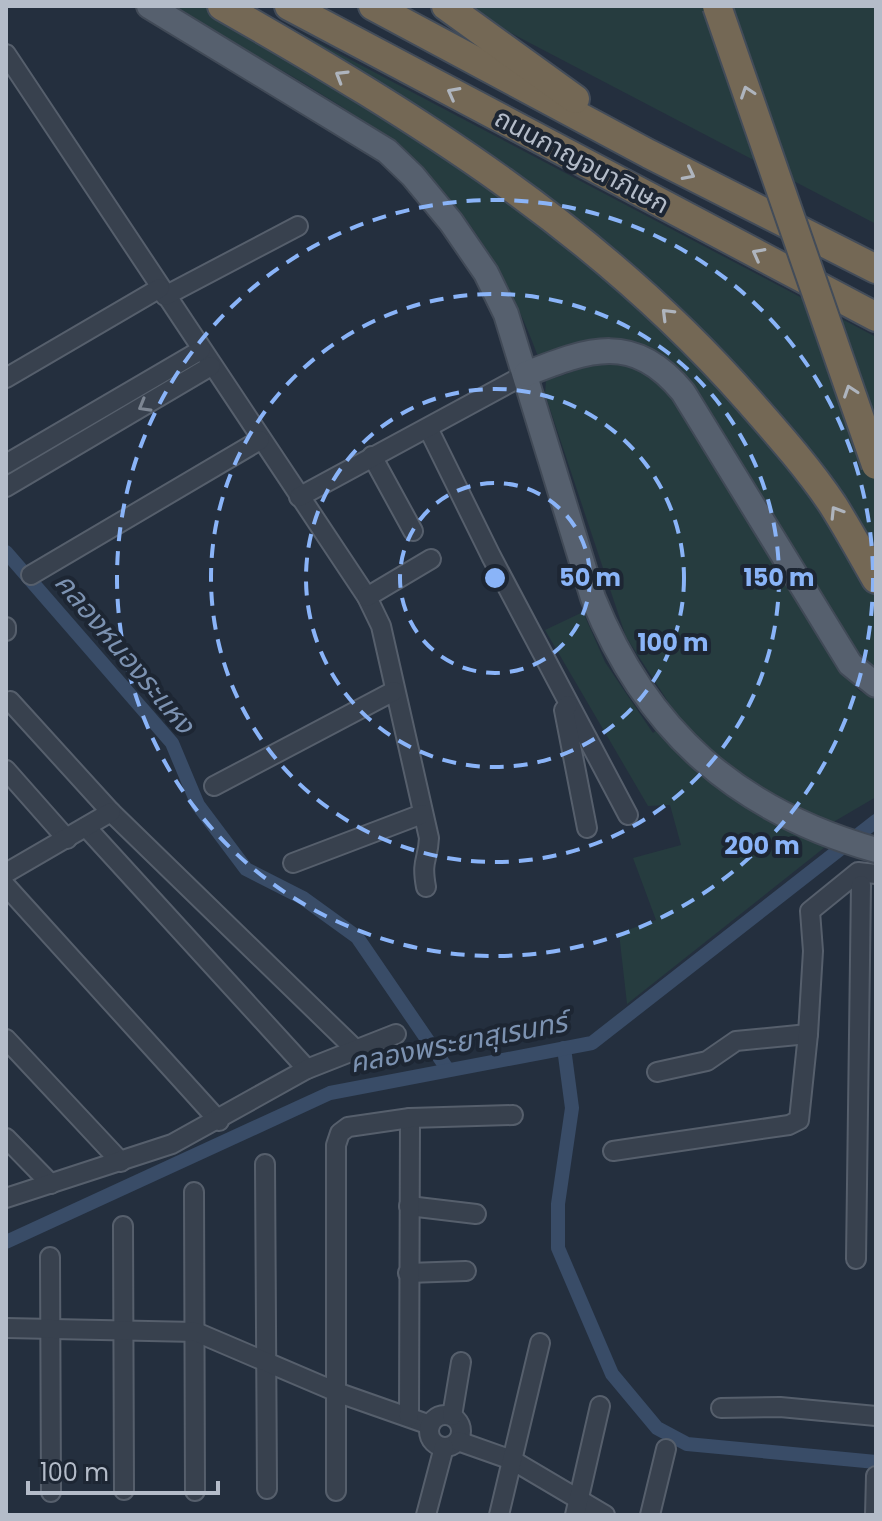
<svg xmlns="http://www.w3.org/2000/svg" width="882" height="1521" font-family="Poppins,'Noto Sans Thai',sans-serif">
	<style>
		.green { fill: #263c3f }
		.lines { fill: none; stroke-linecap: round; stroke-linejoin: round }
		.canal { stroke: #394c67; stroke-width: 14 }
		.minor-casing { stroke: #565f6c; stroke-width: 22 }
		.major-casing { stroke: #414a57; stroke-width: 28 }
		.highway-casing { stroke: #434c59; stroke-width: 32 }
		.minor { stroke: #38414e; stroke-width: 18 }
		.major { stroke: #56606e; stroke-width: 24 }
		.highway { stroke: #746855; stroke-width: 28 }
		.highway-bridge-casing { stroke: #434c59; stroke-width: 32; stroke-linecap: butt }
		.highway-bridge { stroke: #746855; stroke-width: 28 }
		.oneway { stroke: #aeb4bd }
		.oneway2 { stroke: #7c8592 }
		.ring { fill: none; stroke: #8ab4f8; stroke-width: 4; stroke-dasharray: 14 10 }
		.labels { text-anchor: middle; stroke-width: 8; stroke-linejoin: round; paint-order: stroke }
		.street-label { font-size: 26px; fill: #b4bcc9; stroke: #1d2633 }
		.water-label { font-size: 28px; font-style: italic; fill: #7c92b1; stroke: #1d2633 }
		.centre { fill: #8ab4f8; stroke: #1d2633; stroke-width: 4 }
		.ring-label { font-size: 24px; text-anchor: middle; font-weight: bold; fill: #8ab4f8; stroke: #1d2633; stroke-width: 8; stroke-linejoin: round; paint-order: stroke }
	</style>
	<rect width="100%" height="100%" fill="#242f3e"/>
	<g class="green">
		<path d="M169 6H204L298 58 249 6 876 337V676L865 668 659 356 545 358 537 354C508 275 461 197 394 144 328 92 241 49 169 6Z"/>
		<polygon points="459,6 876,6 876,224"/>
		<path d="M617 360 667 382 830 654 858 690 876 700V797L830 824 839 836 627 1004 619 933 656 920 633 858 681 845 670 805 648 806 545 630 583 612 605 662 653 733 676 714 626 637 545 394 546 380C571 374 592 362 617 360Z"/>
	</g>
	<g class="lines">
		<g class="canal">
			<polyline points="6,552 172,743 198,805 246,869 303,898 357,937 448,1070"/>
			<polyline points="564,1048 572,1108 558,1204 558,1248 612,1374 657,1428 687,1444 876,1462"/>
			<polyline points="6,1242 330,1093 592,1043 876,821"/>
		</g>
		<g class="minor-casing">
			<g id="minor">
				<path d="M6 54 367 597 381 626 429 838C428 861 421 859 426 887"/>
				<polyline points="165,296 298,226"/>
				<polyline points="6,378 160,288"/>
				<polyline points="428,428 491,556 628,815"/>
				<polyline points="372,456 413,531"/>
				<polyline points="6,464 201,350"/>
				<polyline points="6,487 211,366"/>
				<polyline points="299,497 526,374"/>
				<polyline points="31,575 260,440"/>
				<polyline points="367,597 431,559"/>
				<polyline points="6,627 6,631"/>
				<polyline points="10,701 111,812 355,1049"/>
				<polyline points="568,705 564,710 587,828"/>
				<polyline points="6,770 67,839"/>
				<polyline points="214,786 394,691"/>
				<polyline points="86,827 307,1069"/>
				<polyline points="293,863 422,814"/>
				<polyline points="6,873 111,812"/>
				<polyline points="6,886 219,1121"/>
				<polyline points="6,1039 121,1162"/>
				<polyline points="657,1072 707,1061 736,1041 808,1034"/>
				<polyline points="6,1138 51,1184"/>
				<polyline points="613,1151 789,1125 799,1120 808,1034 813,951 810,911 858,872 876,874"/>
				<polyline points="265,1164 267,1489"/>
				<polyline points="194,1192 195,1491"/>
				<polyline points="6,1198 172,1144 307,1069 396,1034"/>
				<polyline points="409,1206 476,1214"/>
				<polyline points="123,1226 124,1490"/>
				<polyline points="50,1257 51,1492"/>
				<polyline points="856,1259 861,885"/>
				<polyline points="408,1273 466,1271"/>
				<polyline points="6,1328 196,1332 339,1393 430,1425"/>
				<polyline points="721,1408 780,1407 876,1416"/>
				<circle cx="445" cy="1431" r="16"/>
				<polyline points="452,1416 461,1362"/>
				<polyline points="409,1417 410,1118"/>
				<polyline points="458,1441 512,1460 605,1515"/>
				<polyline points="336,1491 336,1145 340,1133 348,1127 410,1118 513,1115"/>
				<polyline points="426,1515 444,1447"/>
				<polyline points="499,1515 540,1343"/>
				<polyline points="575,1515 600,1406"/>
				<polyline points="650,1515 666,1449"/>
				<polyline points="875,1515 876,1476"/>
			</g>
		</g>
		<g class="major-casing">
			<g id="major">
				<path d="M149 6 387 151 413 176 451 222 486 273 506 314 593 598C647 732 738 811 876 850"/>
				<path d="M526 374C589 349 634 332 683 392L850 664 876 685"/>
			</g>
		</g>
		<g class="highway-casing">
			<g id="highway">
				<path d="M222 6C419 119 598 229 749 401 778 434 809 469 833 505 848 529 862 554 876 579"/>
				<polyline points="289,6 876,317"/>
				<polyline points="373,6 649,154 876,269"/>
				<polyline points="446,6 575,99"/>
			</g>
		</g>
		<use href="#minor" class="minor"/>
		<use href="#major" class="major"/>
		<use href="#highway" class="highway"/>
		<g class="highway-bridge-casing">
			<polyline id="highway-bridge" points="717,6 876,465"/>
		</g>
		<use href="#highway-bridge" class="highway-bridge"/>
	</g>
	<defs><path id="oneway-chevron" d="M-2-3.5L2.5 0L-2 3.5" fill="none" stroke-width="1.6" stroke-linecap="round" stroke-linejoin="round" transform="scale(2)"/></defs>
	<g class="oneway">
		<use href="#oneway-chevron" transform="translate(341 76) rotate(-149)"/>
		<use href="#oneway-chevron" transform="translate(747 92) rotate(-109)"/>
		<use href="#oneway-chevron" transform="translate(453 93) rotate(-152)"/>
		<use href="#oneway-chevron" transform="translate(689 174) rotate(27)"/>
		<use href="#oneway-chevron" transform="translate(758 254) rotate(-152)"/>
		<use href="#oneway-chevron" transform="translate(667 314) rotate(-135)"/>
		<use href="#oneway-chevron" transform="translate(850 391) rotate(-109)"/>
		<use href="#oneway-chevron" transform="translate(836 512) rotate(-122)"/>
	</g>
	<use class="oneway2" href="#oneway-chevron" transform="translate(144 406) rotate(150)"/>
	<g class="ring">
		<circle cx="495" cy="578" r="95"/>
		<circle cx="495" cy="578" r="189"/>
		<circle cx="495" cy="578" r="284"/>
		<circle cx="495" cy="578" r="378"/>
	</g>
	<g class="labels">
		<g class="street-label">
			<text transform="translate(582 161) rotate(28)" y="9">ถนนกาญจนาภิเษก</text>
		</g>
		<g class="water-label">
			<text transform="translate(125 653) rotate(50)" y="10">คลองหนองระแหง</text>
			<text transform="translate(458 1042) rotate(-11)" y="10">คลองพระยาสุเรนทร์</text>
		</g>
	</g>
	<circle cx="495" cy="578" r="12" class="centre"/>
	<g class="ring-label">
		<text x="590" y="586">50 m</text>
		<text x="779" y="586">150 m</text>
		<text x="673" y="651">100 m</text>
		<text x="762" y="854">200 m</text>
	</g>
	<rect width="882" height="1521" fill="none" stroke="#b4bcc9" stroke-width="16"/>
	<path d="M28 1481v12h190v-12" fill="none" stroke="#b4bcc9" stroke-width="4"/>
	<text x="40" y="1481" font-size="24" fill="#b4bcc9" stroke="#1d2633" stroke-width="6" paint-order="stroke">100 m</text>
</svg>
